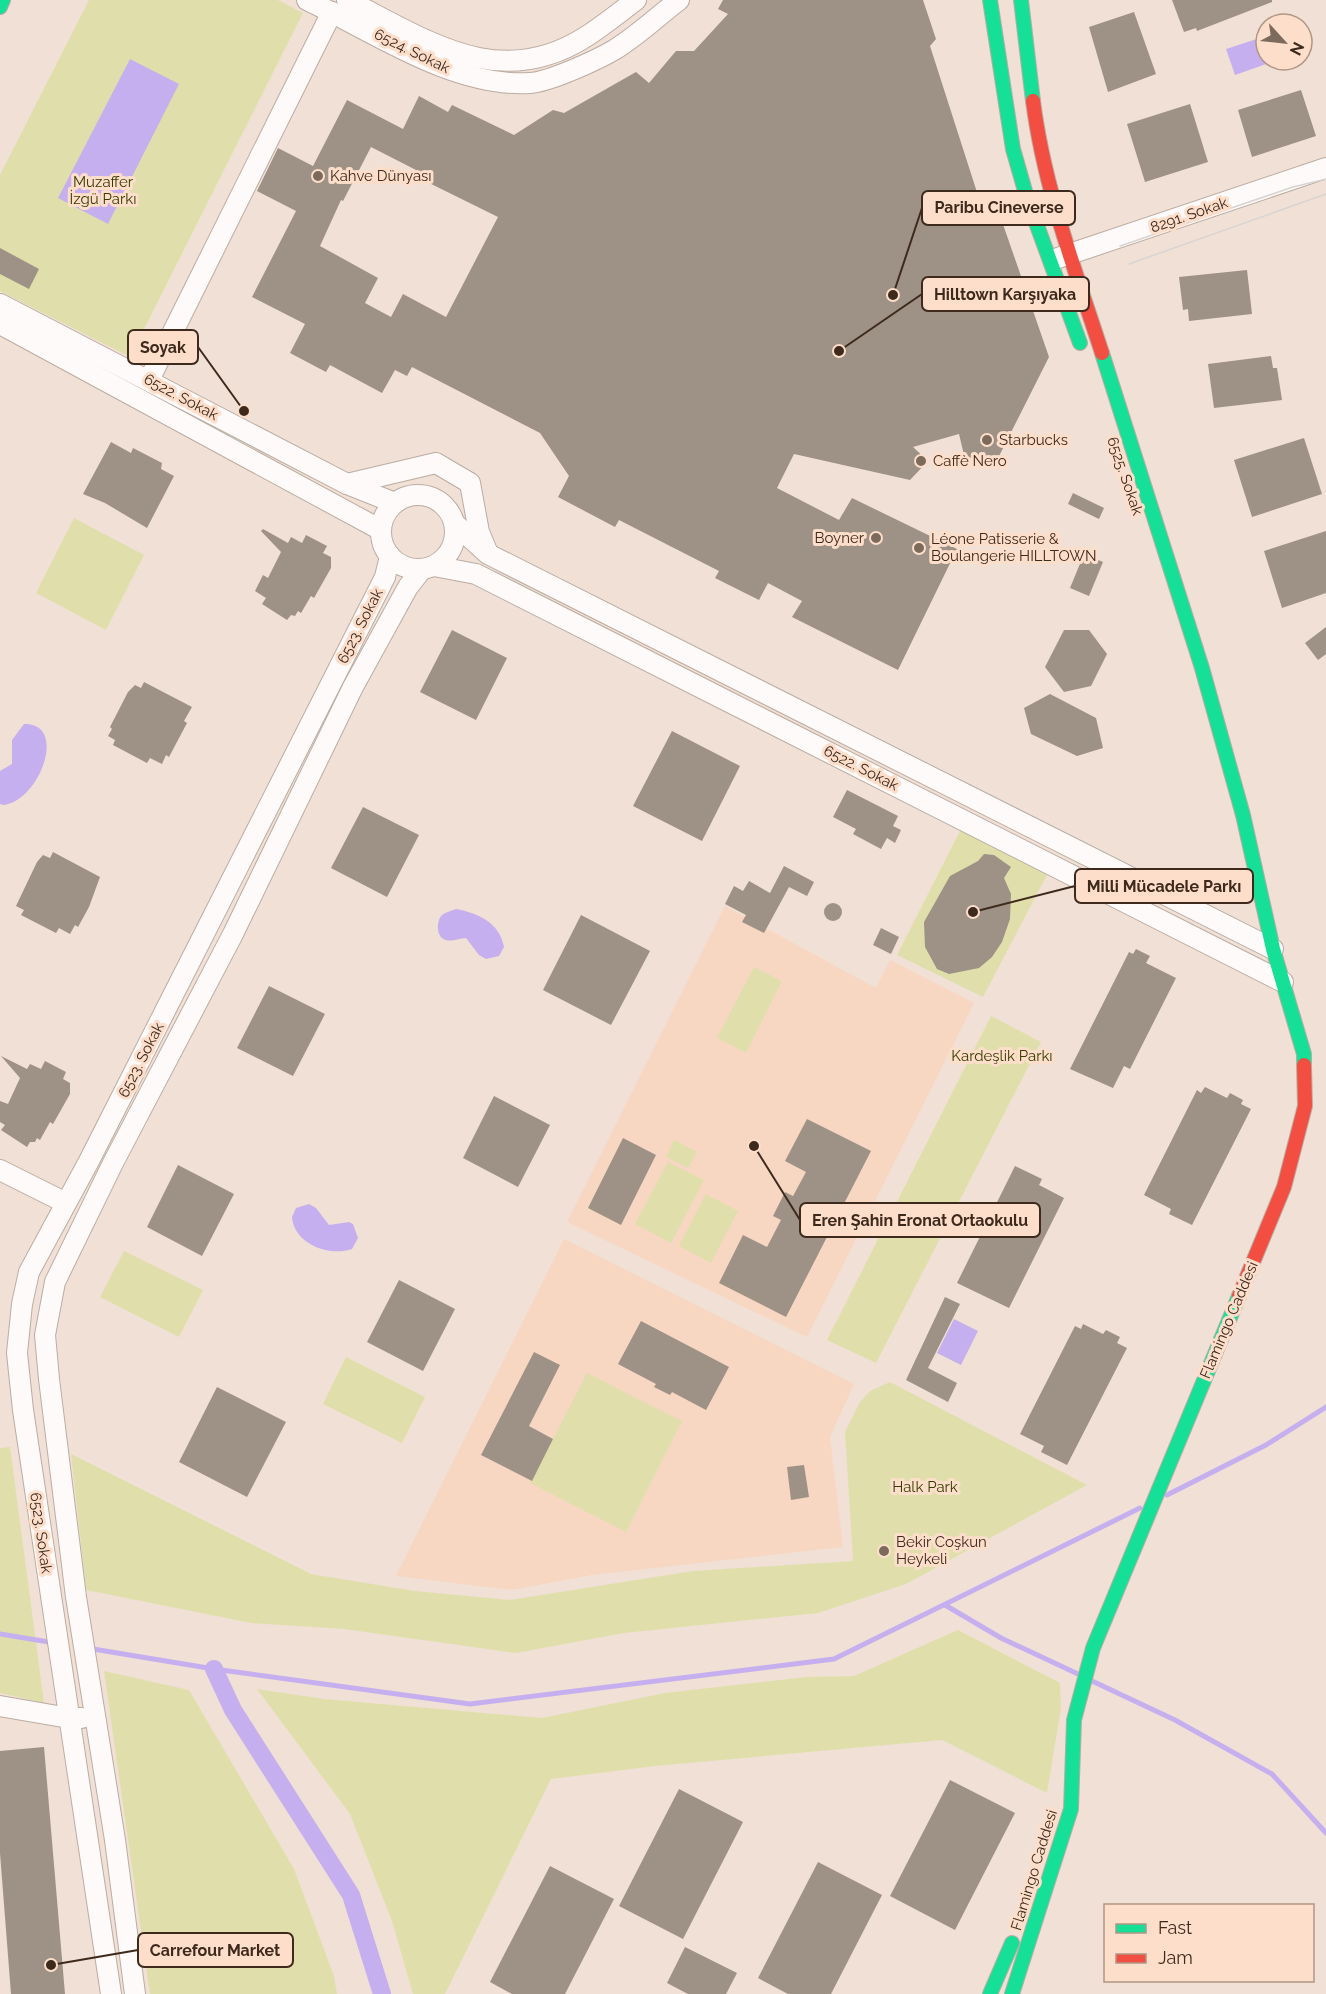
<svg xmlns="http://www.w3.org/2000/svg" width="1326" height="1994" font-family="Raleway,sans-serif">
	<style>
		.built { fill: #f7d7c1 }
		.green { fill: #e0dfac }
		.water { fill: #c6afee }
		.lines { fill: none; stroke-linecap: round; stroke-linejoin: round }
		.stream { stroke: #c6afee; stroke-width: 5 }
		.canal { stroke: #c6afee; stroke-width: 18 }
		.building { fill: #9e9185; fill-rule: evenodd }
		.street-casing { stroke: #bcaca1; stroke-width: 22 }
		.fast-casing { stroke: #bcaca1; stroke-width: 16 }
		.jam-casing { stroke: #bcaca1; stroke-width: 16 }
		.street { stroke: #fdfaf9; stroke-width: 20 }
		.fast { stroke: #16e098; stroke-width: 14 }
		.jam { stroke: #f24e42; stroke-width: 14 }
		.tram { stroke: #d9d4d1; stroke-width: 1.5 }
		.poi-dot { fill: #7c6a5d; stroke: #fcdeca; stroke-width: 2 }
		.labels { text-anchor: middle; stroke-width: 6; stroke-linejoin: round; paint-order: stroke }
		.street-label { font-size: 15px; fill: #3d2a1d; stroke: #fcdeca }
		.poi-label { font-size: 15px; fill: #3d2a1d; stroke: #fcdeca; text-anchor: start }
		.park-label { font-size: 15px; fill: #373d00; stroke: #fcdeca }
		.leader { fill: none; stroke: #3d2a1d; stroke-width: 2 }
		.callout-dot { fill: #3d2a1d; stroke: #fcdeca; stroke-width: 2 }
		.callout { fill: #fcdeca; stroke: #3d2a1d; stroke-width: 2 }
		.callout-label { font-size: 16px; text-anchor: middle; font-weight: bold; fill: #3d2a1d }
	</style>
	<rect width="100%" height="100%" fill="#f1e0d5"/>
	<g class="built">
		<polygon points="725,906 876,988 890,960 974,1003 807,1337 567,1222"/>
		<polygon points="564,1239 854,1384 830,1437 843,1547 592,1575 512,1590 396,1576"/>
	</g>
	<g class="green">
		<polygon points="89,0 278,0 303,13 130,357 0,291 0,175"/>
		<polygon points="74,518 144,555 106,630 36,593"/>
		<polygon points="963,825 1050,869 983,997 897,955"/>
		<polygon points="754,967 782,981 746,1053 717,1038"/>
		<polygon points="991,1016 1041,1042 876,1363 827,1340"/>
		<polygon points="674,1140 697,1152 688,1168 666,1157"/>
		<polygon points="668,1162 704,1180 671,1243 635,1224"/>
		<polygon points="706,1194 738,1211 711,1263 679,1246"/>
		<polygon points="124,1251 203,1290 179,1337 100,1297"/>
		<polygon points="346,1357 425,1397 402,1443 323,1404"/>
		<polygon points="587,1373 682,1421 626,1532 530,1483"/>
		<polygon points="890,1382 1087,1485 906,1584 818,1613 624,1633 516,1653 344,1629 251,1623 86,1590 71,1454 311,1574 415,1591 510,1600 693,1571 853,1561 845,1432 860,1402 870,1391"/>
		<polygon points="10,1447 44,1703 0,1693 0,1448"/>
		<polygon points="958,1630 1060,1683 1061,1708 1047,1793 942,1740 655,1766 551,1779 445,1994 413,1994 392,1921 350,1814 257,1689 324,1699 542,1718 665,1693 806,1677 854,1676"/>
		<polygon points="104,1671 189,1690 294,1869 334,1976 337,1994 150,1994"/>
	</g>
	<g class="water">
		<polygon points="1266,36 1266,60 1278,60 1235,75 1226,49"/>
		<polygon points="130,59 179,84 108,224 58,198"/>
		<path d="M24 724C69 723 39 802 3 805L0 804V771L12 764V740Z"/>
		<path d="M456 909C478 913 500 923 504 947L499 956 486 959 479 955 466 938C460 938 452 942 446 940 436 938 436 921 442 915 446 912 451 911 456 909Z"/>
		<path d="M309 1204 316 1208 329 1225 349 1222 353 1224 358 1238 352 1249C329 1257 294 1244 292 1217L296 1208Z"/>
		<polygon points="954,1319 978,1331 961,1365 937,1353"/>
	</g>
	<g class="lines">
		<g class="stream">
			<polyline points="1167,1495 1266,1445 1326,1407"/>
			<polyline points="945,1605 1001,1638 1078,1674"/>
			<polyline points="0,1634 55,1643"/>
			<polyline points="87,1648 214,1669 470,1704 834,1659 1140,1508"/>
			<polyline points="1092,1681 1175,1720 1272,1774 1326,1833"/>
		</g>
		<polyline class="canal" points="214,1669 233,1710 351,1895 382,1994"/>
	</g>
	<g class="building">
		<path d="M723 0H923L936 39 930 46 983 211 997 207 1049 357 993 468 964 455 959 434 913 447 928 461 910 480 794 454 777 488 839 520 852 498 957 549 898 670 792 617 802 601 768 583 759 600 715 578 719 571 619 520 615 527 558 497 569 476 540 433 412 367 407 376 395 370 382 393 330 365 326 372 290 353 305 324 252 297 296 211 257 191 278 148 313 166 347 100 403 129 419 96 448 112 452 105 514 135 553 110 564 113 636 72 649 83 676 51H694L728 14 718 9ZM371 147 416 170 413 175 498 217 446 317 403 294 391 317 365 303 378 278 320 246 341 200 343 201Z"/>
		<polygon points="1172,0 1272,0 1272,2 1197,31 1196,28 1184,32"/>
		<polygon points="1134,12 1156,74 1108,92 1089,27"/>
		<polygon points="1301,90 1316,136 1252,157 1238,110"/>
		<polygon points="1190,104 1208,162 1145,182 1127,124"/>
		<polygon points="0,248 39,269 29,289 0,274"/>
		<polygon points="1247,270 1252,314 1189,321 1188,309 1183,310 1179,277"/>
		<polygon points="1271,356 1273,368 1277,368 1282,400 1214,408 1208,364"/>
		<polygon points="1304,438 1322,494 1252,517 1234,460"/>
		<polygon points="111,442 131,453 133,448 162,463 161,469 174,476 147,528 105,503 83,494"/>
		<polygon points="1073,493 1104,508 1099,519 1068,504"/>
		<polygon points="263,529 288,543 291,537 302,543 306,535 327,546 323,553 331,557 331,568 314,598 311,596 301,613 298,611 295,616 291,615 287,620 262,604 266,598 255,591 263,575 268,578 281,552 261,531"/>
		<polygon points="1326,531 1326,593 1282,608 1264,551"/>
		<polygon points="1084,554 1103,562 1089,596 1070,588"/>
		<polygon points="1326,627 1326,654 1318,660 1305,643"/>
		<polygon points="452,630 507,658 476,720 420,692"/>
		<polygon points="1064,630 1089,630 1107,654 1091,686 1064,692 1045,667"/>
		<polygon points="144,682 192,707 184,721 187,723 169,757 166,755 162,764 150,758 147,763 113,745 115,740 108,736 112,729 110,727 128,692 135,685 141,688"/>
		<polygon points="1050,694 1096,718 1103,748 1077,756 1031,734 1024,708"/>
		<polygon points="672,731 740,766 702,841 633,806"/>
		<polygon points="847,790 898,816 893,826 901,830 895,843 887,838 881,849 853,834 856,829 833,817"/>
		<polygon points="363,807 419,835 387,897 331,868"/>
		<polygon points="53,852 100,877 89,907 78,927 75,925 70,934 59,928 56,933 21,915 24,910 16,906 37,862 43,855 50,858"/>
		<polygon points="984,854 994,855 1011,867 1004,878 1011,894 1010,919 1002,942 992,957 979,968 949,974 937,969 925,947 924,922 950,876 978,861"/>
		<polygon points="784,866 814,882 807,896 789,887 764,933 742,922 746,915 725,904 734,886 743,891 749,881 770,893"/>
		<circle cx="833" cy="912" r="9"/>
		<polygon points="581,915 650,951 611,1025 543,990"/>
		<polygon points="881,928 899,937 891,954 873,945"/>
		<polygon points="1136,949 1150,956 1146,963 1176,978 1130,1069 1124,1066 1113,1088 1070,1069 1129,952 1133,954"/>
		<polygon points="269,986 325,1014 293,1076 237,1048"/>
		<polygon points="1,1056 27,1069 30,1064 41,1069 45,1061 66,1072 63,1079 70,1083 70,1094 53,1124 50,1122 40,1140 37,1138 35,1142 30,1142 27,1147 1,1130 5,1125 0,1122 0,1101 8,1104 20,1078"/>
		<polygon points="1205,1087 1227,1098 1230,1093 1243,1100 1241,1104 1251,1109 1192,1225 1169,1214 1171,1209 1144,1195 1197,1090 1201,1093"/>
		<polygon points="494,1096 550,1125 518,1187 463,1158"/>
		<polygon points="807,1119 871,1151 786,1317 719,1283 743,1235 767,1247 781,1220 773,1216 785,1192 793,1196 806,1172 785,1161"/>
		<polygon points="623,1138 656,1155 621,1225 588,1208"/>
		<polygon points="178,1165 234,1194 202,1256 147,1227"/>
		<polygon points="1015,1166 1042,1179 1039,1185 1064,1198 1009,1308 957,1283"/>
		<polygon points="399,1280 455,1309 423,1371 367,1342"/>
		<polygon points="945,1297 960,1304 928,1368 957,1383 948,1402 906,1380"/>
		<polygon points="641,1321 729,1367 706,1410 672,1392 670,1395 654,1387 656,1384 618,1364"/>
		<polygon points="1083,1324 1103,1334 1106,1330 1120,1337 1117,1343 1127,1348 1067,1465 1041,1452 1044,1446 1020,1434 1075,1326 1081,1329"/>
		<polygon points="534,1352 560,1365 529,1426 553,1439 532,1481 481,1455"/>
		<polygon points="217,1387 286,1422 247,1497 179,1462"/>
		<polygon points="804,1465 809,1497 791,1500 787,1467"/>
		<polygon points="44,1747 65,1994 11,1994 0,1853 0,1751"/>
		<polygon points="950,1780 1015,1813 955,1930 890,1896"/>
		<polygon points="679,1789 743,1822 683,1939 619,1906"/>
		<polygon points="818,1862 882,1895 831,1994 788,1994 758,1978"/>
		<polygon points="550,1866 614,1899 565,1994 512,1994 490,1982"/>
		<polygon points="685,1947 737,1973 726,1994 688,1994 667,1983"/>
	</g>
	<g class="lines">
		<g class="street-casing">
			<g id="street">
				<path d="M307 0C374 32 454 88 530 83 549 82 597 60 614 50 637 36 658 16 679 0"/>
				<path d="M347 0C427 40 499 93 587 36 604 25 620 12 636 0"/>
				<polyline points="1058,258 1326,168"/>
				<polyline points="0,304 347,484 395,503"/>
				<polyline points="0,324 381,530"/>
				<polyline points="149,380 332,12"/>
				<polyline points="347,484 436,463 470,483 479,532 487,551"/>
				<circle cx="418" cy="532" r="37"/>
				<polyline points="455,524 488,554 1273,949"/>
				<polyline points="434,566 476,574 1283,982"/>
				<polyline points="0,1170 66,1203"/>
				<polyline points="0,1706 69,1718 82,1718"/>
				<polyline points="111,1994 23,1410 17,1353 22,1304 29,1272 89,1161 385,577 390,556"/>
				<polyline points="135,1994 115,1840 76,1597 49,1379 45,1335 55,1282 113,1163 233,934 353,687 408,587 422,569"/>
			</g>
		</g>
		<g class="fast-casing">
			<g id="fast">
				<polyline points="990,0 1013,149 1027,198 1080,343"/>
				<polyline points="1021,0 1033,101"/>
				<polyline points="0,7 3,0"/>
				<polyline points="1102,353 1202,668 1243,815 1273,949 1304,1054 1304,1065"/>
				<polyline points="990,1994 1012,1943"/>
				<polyline points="1012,1994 1071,1809 1074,1720 1093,1648 1239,1296"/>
			</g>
		</g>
		<g class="jam-casing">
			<g id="jam">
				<path d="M1033 101C1044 187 1075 270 1102 353"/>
				<polyline points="1239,1296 1284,1187 1305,1106 1304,1065"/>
			</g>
		</g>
		<use href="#street" class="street"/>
		<use href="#fast" class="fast"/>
		<use href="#jam" class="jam"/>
		<g class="tram">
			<polyline points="1120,246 1293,187 1326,179"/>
			<polyline points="1129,264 1326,194"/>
		</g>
	</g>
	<g class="poi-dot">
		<circle cx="318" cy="176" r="6"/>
		<circle cx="987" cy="440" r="6"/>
		<circle cx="921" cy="461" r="6"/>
		<circle cx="876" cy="538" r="6"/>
		<circle cx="919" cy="548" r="6"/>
		<circle cx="884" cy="1551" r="6"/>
	</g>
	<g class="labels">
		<g class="street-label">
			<text transform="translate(412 51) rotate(26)" y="5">6524. Sokak</text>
			<text transform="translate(1189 215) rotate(-19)" y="5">8291. Sokak</text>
			<text transform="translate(181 397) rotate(28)" y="5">6522. Sokak</text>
			<text transform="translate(1125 476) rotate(71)" y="5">6525. Sokak</text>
			<text transform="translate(360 626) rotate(-63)" y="5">6523. Sokak</text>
			<text transform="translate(861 768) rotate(27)" y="5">6522. Sokak</text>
			<text transform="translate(141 1060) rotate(-63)" y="5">6523. Sokak</text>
			<text transform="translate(1229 1320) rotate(-67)" y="5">Flamingo Caddesi</text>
			<text transform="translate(41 1533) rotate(82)" y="5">6523. Sokak</text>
			<text transform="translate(1034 1870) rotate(-73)" y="5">Flamingo Caddesi</text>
		</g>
		<g class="poi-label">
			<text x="330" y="181">Kahve Dünyası</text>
			<text x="999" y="445">Starbucks</text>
			<text x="933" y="466">Caffè Nero</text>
			<text x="864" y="543" text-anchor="end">Boyner</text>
			<text x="931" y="544">Léone Patisserie &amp;<tspan x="931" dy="17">Boulangerie HILLTOWN</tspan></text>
			<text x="896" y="1547">Bekir Coşkun<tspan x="896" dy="17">Heykeli</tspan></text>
		</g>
		<g class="park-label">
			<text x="103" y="187">Muzaffer<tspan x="103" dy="17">İzgü Parkı</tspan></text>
			<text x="1002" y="1061">Kardeşlik Parkı</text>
			<text x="925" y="1492">Halk Park</text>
		</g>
	</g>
	<path class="leader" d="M893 295L922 208M839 351L922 294M244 411L198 347M973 912L1075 886M754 1146L800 1220M51 1965L138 1950"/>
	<g class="callout-dot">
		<circle cx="893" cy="295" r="6"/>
		<circle cx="839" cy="351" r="6"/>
		<circle cx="244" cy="411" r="6"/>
		<circle cx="973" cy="912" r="6"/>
		<circle cx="754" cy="1146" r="6"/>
		<circle cx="51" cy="1965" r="6"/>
	</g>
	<g class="callout">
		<rect x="922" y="191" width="153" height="34" rx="6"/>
		<rect x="922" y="277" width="167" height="34" rx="6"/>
		<rect x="128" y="330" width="70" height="34" rx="6"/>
		<rect x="1075" y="869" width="178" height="34" rx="6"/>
		<rect x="800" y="1203" width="240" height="34" rx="6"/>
		<rect x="138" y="1933" width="155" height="34" rx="6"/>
	</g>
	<g class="callout-label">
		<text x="999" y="213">Paribu Cineverse</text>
		<text x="1005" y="300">Hilltown Karşıyaka</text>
		<text x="163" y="353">Soyak</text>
		<text x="1164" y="892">Milli Mücadele Parkı</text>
		<text x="920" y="1226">Eren Şahin Eronat Ortaokulu</text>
		<text x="215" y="1956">Carrefour Market</text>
	</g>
	<rect x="1104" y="1904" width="210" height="78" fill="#fcdeca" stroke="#b09685" stroke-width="1.5"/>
	<rect x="1116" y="1924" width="30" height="9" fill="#16e098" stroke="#b09685" stroke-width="1.5"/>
	<text x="1158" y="1934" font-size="18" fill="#3d2a1d">Fast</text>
	<rect x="1116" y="1954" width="30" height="9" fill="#f24e42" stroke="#b09685" stroke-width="1.5"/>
	<text x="1158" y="1964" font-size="18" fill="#3d2a1d">Jam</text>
	<g transform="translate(1284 42) rotate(117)"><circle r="28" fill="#fcdeca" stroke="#b09685" stroke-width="1.5"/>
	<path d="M0-4.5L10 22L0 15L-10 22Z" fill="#7c6a5d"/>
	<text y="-9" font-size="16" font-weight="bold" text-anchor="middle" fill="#3d2a1d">N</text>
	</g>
</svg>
